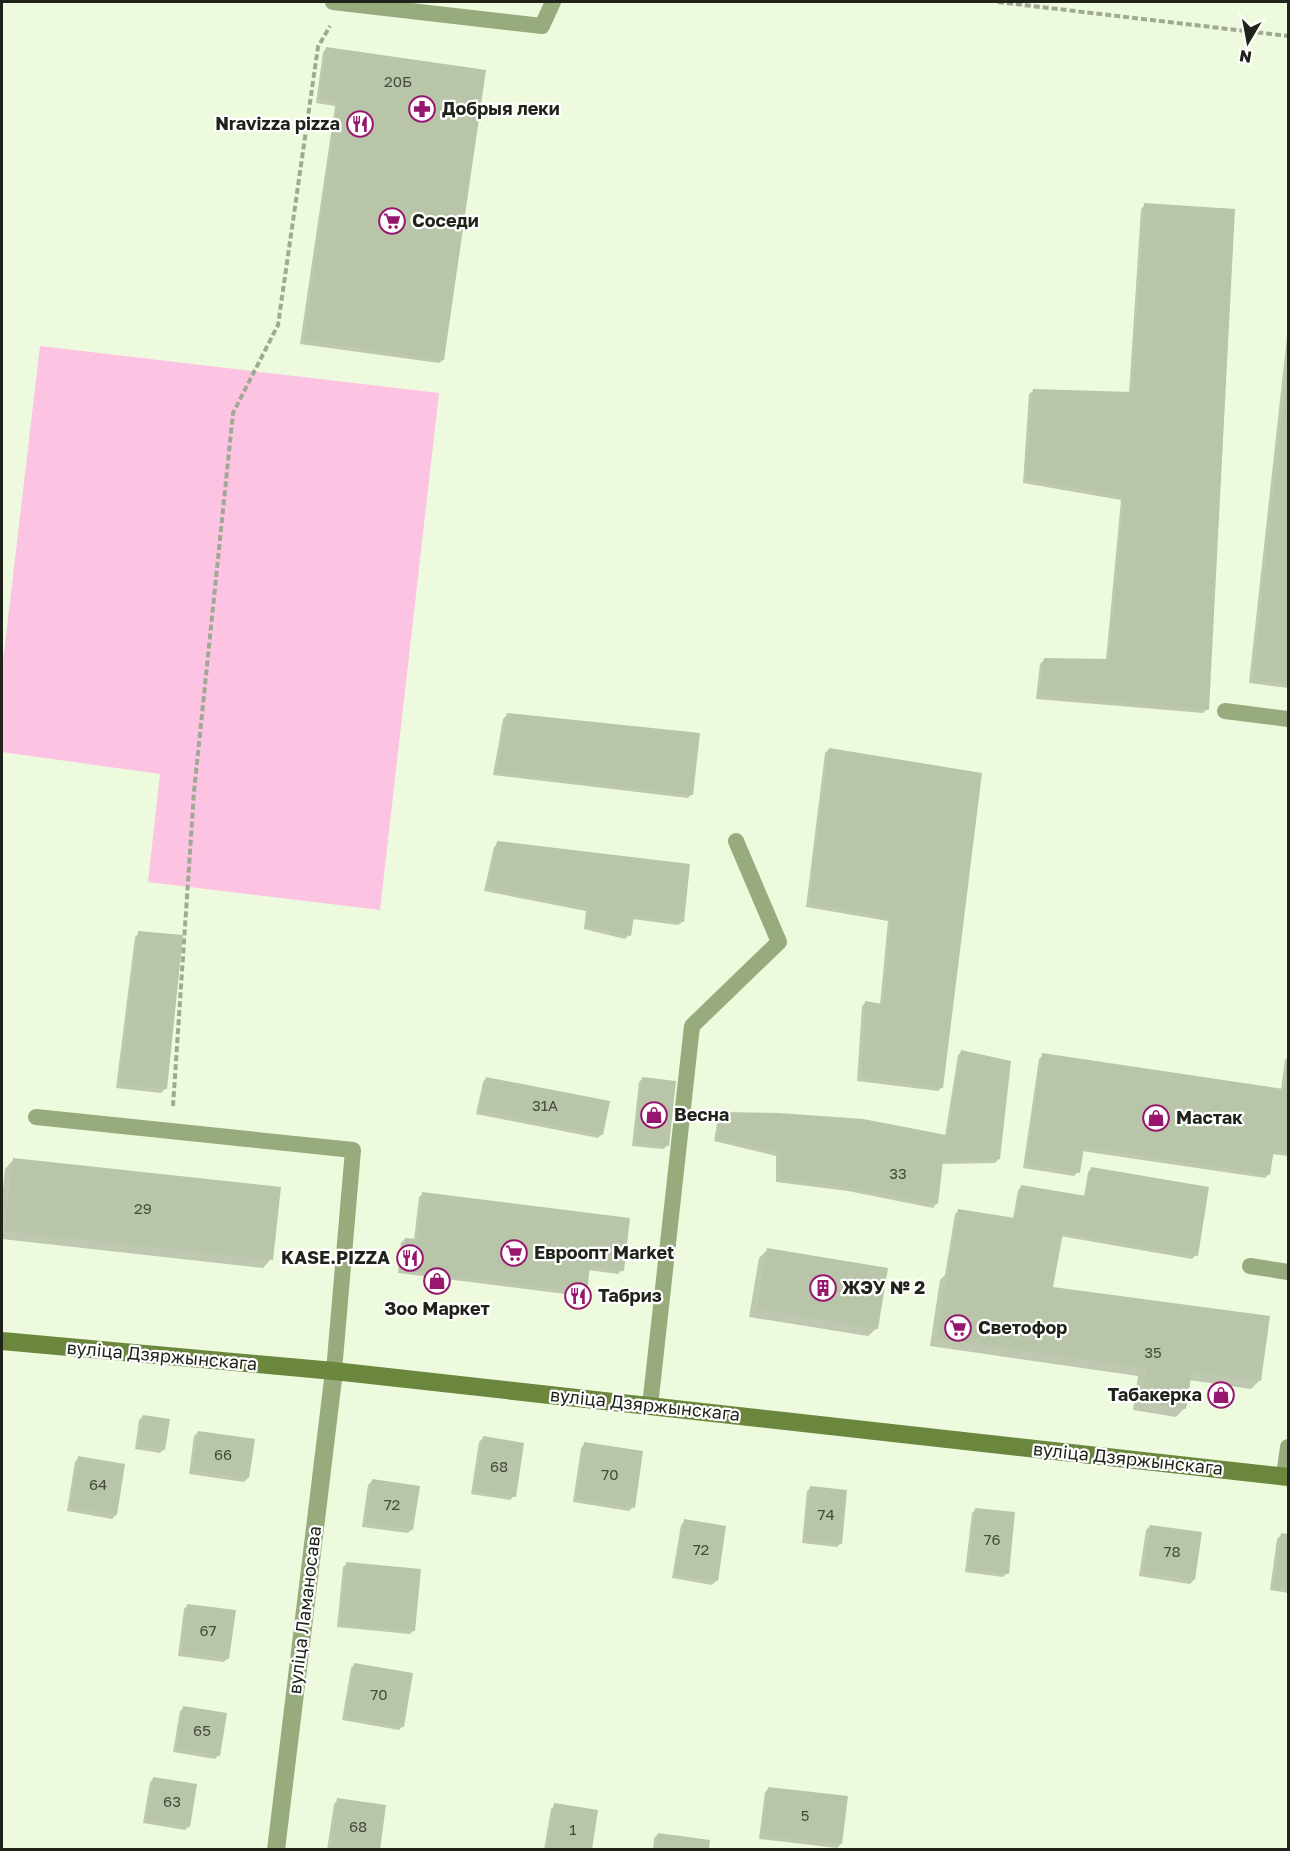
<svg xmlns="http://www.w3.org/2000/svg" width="1290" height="1851" font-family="'Golos Text',sans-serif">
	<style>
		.green { fill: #fcc3e2 }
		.shadow { fill: #0003 }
		.building { fill: #b8c5a9 }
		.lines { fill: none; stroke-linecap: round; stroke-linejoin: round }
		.path { stroke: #a0a993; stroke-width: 4; stroke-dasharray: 6 3; stroke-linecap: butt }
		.lane { stroke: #97ab7c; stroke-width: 16 }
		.street { stroke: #97ab7c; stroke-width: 18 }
		.secondary { stroke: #6b873d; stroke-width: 18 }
		.labels { text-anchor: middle; stroke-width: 4.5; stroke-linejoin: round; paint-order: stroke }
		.number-label { font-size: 15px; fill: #454c3d }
		.poi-label { font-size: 18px; font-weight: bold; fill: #1f2319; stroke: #fff; text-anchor: start }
		.street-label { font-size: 18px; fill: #1f2319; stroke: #fff }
	</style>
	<rect width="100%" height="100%" fill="#eefadd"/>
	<polygon class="green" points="40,346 439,393 380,910 148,882 160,774 2,752 2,670"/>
	<g class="shadow">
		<polygon points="327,48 443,360 439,363 300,344 335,106 316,103 323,52"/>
		<polygon points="1145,205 1207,709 1203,713 1036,699 1040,664 1044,660 1106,660 1121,500 1023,483 1029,394 1033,391 1129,393 1141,209"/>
		<polygon points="1288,327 1288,688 1249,683"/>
		<polygon points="507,715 692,794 688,798 493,775 503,719"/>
		<polygon points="829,749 980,774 942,1087 938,1091 857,1081 862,1006 866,1002 880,1005 888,921 806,907 825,753"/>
		<polygon points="498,843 682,922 678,925 632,919 629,935 625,939 584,929 586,911 484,891 494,847"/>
		<polygon points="139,933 181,936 165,1089 161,1093 116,1088 135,937"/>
		<polygon points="962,1051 999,1159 995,1163 941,1164 936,1204 933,1208 848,1191 776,1182 776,1156 714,1141 718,1118 722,1114 945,1136 958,1055"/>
		<polygon points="1043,1055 1281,1090 1285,1060 1288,1057 1288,1156 1272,1154 1269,1174 1265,1178 1081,1151 1078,1172 1074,1176 1023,1168 1039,1059"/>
		<polygon points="486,1078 602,1134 598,1138 476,1114 483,1082"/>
		<polygon points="643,1078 667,1146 663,1149 632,1146 639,1082"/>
		<polygon points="13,1160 271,1259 263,1268 2,1239 2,1199 5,1169"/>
		<polygon points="1092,1168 1196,1255 1192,1259 1060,1236 1051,1289 1259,1381 1251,1389 1189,1380 1185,1408 1176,1417 1133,1410 1138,1376 930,1346 940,1280 945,1275 955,1214 959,1210 1013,1219 1018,1190 1022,1186 1084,1197 1088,1172"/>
		<polygon points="423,1194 622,1270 618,1274 588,1270 585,1292 581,1296 398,1273 401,1243 405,1239 414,1240 419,1197"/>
		<polygon points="768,1249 877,1328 868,1336 749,1317 759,1258"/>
		<polygon points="143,1416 164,1449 160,1453 135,1449 139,1420"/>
		<polygon points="198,1432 248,1478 244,1482 189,1474 194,1436"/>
		<polygon points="483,1438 514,1496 510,1500 471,1494 479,1442"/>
		<polygon points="585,1444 633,1507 629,1511 573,1502 581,1448"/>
		<polygon points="79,1458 116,1515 112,1519 67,1511 75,1462"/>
		<polygon points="372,1481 412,1529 408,1533 362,1527 368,1485"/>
		<polygon points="811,1487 841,1543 837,1547 802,1543 807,1491"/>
		<polygon points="976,1509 1007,1573 1003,1577 965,1572 972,1513"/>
		<polygon points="685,1521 716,1581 712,1585 672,1578 681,1525"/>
		<polygon points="1150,1526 1194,1580 1190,1584 1139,1576 1146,1530"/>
		<polygon points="1281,1535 1288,1536 1288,1593 1270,1590 1277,1539"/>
		<polygon points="347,1564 414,1630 410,1634 337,1627 343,1567"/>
		<polygon points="188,1605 228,1658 224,1662 178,1656 184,1609"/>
		<polygon points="355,1664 403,1726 399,1730 342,1720 351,1668"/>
		<polygon points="184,1708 219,1755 215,1759 173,1752 180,1711"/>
		<polygon points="154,1778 189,1826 185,1830 143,1823 150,1782"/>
		<polygon points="769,1788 841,1844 837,1848 759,1839 765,1792"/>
		<polygon points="338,1800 379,1850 327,1850 334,1804"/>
		<polygon points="555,1805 591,1850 544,1850 551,1809"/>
		<polygon points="658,1834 708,1850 653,1850 654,1838"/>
	</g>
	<g class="building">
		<polygon points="326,47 486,70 444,360 304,340 338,102 319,99"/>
		<polygon points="1144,203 1235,209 1209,710 1039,695 1044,658 1109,659 1124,497 1026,479 1033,389 1132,392"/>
		<polygon points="1287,366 1288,367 1288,684 1253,680"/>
		<polygon points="507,713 700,733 693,795 496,772"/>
		<polygon points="829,748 982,773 943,1088 861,1077 865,1001 883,1004 891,918 809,903"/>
		<polygon points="497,841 690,864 684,922 634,916 631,936 587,926 589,908 487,888"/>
		<polygon points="138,931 183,935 167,1089 119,1084"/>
		<polygon points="961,1050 1011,1061 1000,1159 943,1161 938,1204 853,1188 779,1179 779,1152 717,1138 722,1112 779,1113 863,1119 946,1135 946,1145"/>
		<polygon points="1042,1053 1283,1089 1288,1064 1288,1152 1274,1150 1270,1175 1084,1147 1080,1173 1026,1164"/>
		<polygon points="486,1077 610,1101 603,1135 479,1110"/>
		<polygon points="642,1077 676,1081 669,1146 635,1143"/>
		<polygon points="13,1158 281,1187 273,1260 5,1231"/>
		<polygon points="1091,1167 1209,1187 1198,1256 1063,1233 1053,1287 1270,1316 1261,1381 1192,1371 1186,1409 1141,1402 1146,1368 937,1338 958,1209 1015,1218 1021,1185 1086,1196"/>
		<polygon points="422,1192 630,1218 624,1271 590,1266 587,1293 401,1270 405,1238 417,1239"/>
		<polygon points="767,1248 888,1268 878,1329 757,1309"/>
		<polygon points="143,1415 170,1419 165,1450 138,1445"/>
		<polygon points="198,1431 255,1439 249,1478 192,1470"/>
		<polygon points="483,1436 524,1443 516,1497 474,1491"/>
		<polygon points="584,1442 643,1451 635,1508 576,1499"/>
		<polygon points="78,1456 125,1464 117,1515 70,1507"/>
		<polygon points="372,1479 420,1486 413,1530 365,1523"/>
		<polygon points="810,1486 847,1490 842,1544 805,1540"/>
		<polygon points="975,1508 1015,1512 1009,1574 968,1569"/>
		<polygon points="684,1519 726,1526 718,1581 675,1575"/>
		<polygon points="1150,1525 1202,1532 1195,1580 1143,1572"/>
		<polygon points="1281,1533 1288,1534 1288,1589 1273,1587"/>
		<polygon points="346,1562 421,1569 415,1631 340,1624"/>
		<polygon points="187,1604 236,1610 229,1659 181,1652"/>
		<polygon points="354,1663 413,1673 404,1727 345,1717"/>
		<polygon points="183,1706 227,1713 220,1756 176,1748"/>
		<polygon points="153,1777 197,1784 190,1827 146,1820"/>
		<polygon points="768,1787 848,1796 842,1844 762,1835"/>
		<polygon points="337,1798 386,1805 380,1850 330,1850"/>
		<polygon points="554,1803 598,1810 592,1850 547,1850"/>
		<polygon points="658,1833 710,1840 709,1850 656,1850"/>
	</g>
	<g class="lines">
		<g class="path">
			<polyline points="998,2 1288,36"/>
			<polyline points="173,1106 194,792 233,413 278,325 318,47 330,26"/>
		</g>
		<g class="lane">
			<polyline points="333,2 542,26 553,2"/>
			<polyline points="1225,711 1288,719"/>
			<polyline points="36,1117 353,1150 334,1371"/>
			<polyline points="1250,1266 1288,1272"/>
			<polyline points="650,1406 692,1026 779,942 736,841"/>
			<polyline points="1284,1476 1288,1447"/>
		</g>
		<polyline class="street" points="276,1850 334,1371"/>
		<polyline class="secondary" points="2,1341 334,1371 1288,1477"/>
	</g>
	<defs>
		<g id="pharmacy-ring" transform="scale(1.35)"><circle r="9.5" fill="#fff" stroke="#97176e" stroke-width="1.5"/><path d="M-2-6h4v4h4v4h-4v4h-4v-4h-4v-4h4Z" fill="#97176e"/></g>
		<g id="restaurant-ring" transform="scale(1.35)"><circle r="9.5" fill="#fff" stroke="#97176e" stroke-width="1.5"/><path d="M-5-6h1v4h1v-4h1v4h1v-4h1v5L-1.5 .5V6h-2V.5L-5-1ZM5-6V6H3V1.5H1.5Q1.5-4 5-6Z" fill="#97176e"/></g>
		<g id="supermarket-ring" transform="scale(1.35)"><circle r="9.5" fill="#fff" stroke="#97176e" stroke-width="1.5"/><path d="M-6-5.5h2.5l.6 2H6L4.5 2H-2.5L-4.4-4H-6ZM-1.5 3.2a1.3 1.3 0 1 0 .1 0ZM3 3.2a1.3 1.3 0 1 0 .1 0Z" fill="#97176e"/></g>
		<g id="shop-ring" transform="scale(1.35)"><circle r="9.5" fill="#fff" stroke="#97176e" stroke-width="1.5"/><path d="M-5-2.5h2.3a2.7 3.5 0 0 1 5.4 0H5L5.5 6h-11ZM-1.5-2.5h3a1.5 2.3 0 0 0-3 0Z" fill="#97176e"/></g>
		<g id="building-ring" transform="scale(1.35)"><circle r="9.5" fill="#fff" stroke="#97176e" stroke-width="1.5"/><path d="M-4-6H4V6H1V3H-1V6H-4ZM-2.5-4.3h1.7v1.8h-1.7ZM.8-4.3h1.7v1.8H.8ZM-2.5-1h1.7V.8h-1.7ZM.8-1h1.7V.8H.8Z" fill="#97176e"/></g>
	</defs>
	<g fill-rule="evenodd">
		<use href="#pharmacy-ring" x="422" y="109"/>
		<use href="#restaurant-ring" x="360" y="124"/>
		<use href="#supermarket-ring" x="392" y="221"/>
		<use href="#shop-ring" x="654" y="1115"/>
		<use href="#shop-ring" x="1156" y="1118"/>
		<use href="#supermarket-ring" x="514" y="1253"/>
		<use href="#restaurant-ring" x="410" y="1258"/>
		<use href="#shop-ring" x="437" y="1281"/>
		<use href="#building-ring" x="823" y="1288"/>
		<use href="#restaurant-ring" x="578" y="1296"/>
		<use href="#supermarket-ring" x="958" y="1328"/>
		<use href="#shop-ring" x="1221" y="1395"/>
	</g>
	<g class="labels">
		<g class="number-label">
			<text x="398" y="87">20Б</text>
			<text x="545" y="1111">31А</text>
			<text x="898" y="1179">33</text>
			<text x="143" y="1214">29</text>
			<text x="1153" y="1358">35</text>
			<text x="223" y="1460">66</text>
			<text x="499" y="1472">68</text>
			<text x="610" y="1480">70</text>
			<text x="98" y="1490">64</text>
			<text x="392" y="1510">72</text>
			<text x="826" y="1520">74</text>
			<text x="992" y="1545">76</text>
			<text x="701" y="1555">72</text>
			<text x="1172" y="1557">78</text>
			<text x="208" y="1636">67</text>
			<text x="379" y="1700">70</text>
			<text x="202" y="1736">65</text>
			<text x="172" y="1807">63</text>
			<text x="805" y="1821">5</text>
			<text x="358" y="1832">68</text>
			<text x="573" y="1835">1</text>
		</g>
		<g class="poi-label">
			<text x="442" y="115">Добрыя леки</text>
			<text x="340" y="130" text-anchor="end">Nravizza pizza</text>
			<text x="412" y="227">Соседи</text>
			<text x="674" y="1121">Весна</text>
			<text x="1176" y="1124">Мастак</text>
			<text x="534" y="1259">Евроопт Market</text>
			<text x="390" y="1264" text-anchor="end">KASE.PIZZA</text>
			<text x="842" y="1294">ЖЭУ № 2</text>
			<text x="598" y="1302">Табриз</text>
			<text x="437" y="1315" text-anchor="middle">Зоо Маркет</text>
			<text x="978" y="1334">Светофор</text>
			<text x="1202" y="1401" text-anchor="end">Табакерка</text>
		</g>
		<g class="street-label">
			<text transform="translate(162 1356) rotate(5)" y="6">вуліца Дзяржынскага</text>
			<text transform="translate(645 1405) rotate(6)" y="6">вуліца Дзяржынскага</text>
			<text transform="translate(1128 1459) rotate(6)" y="6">вуліца Дзяржынскага</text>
			<text transform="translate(305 1610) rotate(-83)" y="6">вуліца Ламаносава</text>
		</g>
	</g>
	<rect width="1290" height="1851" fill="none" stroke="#1f2319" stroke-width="6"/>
	<g transform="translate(1248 42) rotate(190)" stroke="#ffffff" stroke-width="4.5" paint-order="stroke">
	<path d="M0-4.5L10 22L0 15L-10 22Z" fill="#1f2319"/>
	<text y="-9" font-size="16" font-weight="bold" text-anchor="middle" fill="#1f2319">N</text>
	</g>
</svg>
